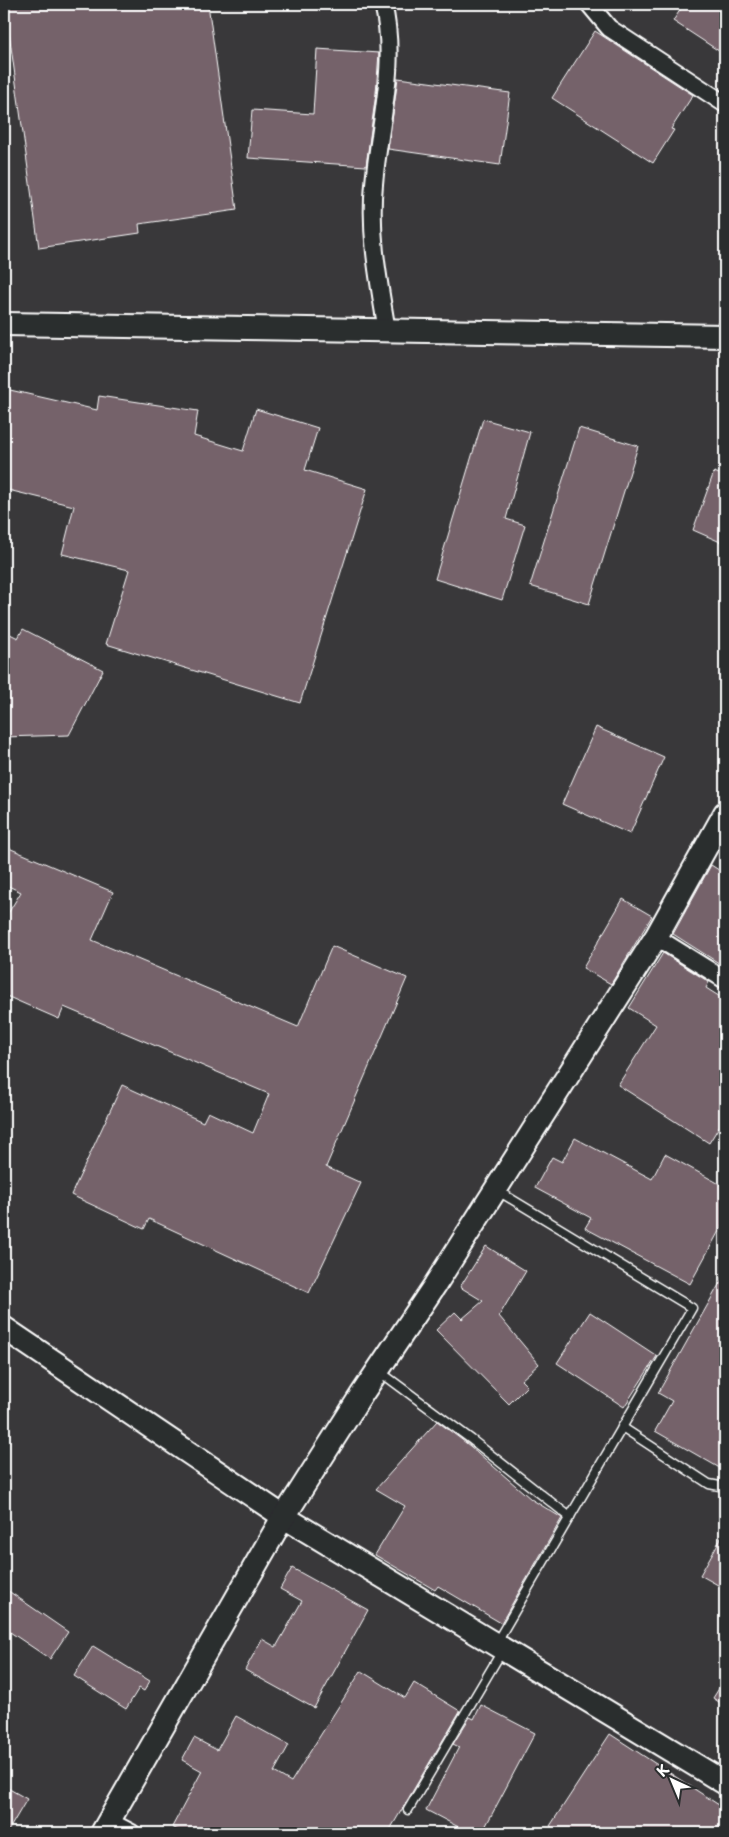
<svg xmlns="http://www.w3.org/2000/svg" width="729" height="1837" font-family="'Playpen Sans',sans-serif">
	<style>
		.building { fill: #74626b; stroke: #fff }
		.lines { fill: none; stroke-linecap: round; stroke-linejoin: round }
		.lane-casing { stroke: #fff; stroke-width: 11 }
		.street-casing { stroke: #fff; stroke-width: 20 }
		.secondary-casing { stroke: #fff; stroke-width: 26 }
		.lane { stroke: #2a2d2e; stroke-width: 8 }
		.street { stroke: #2a2d2e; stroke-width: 16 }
		.secondary { stroke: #2a2d2e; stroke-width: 22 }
	</style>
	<rect width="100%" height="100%" fill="#39383a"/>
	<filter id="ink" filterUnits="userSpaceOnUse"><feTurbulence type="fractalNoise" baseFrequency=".02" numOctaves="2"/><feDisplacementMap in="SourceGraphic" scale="10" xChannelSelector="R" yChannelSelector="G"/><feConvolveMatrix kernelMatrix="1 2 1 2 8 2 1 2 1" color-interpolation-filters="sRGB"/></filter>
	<g filter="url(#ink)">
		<g class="building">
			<polygon points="5,4 208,4 237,210 139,224 140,233 39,248"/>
			<polygon points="684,4 725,4 725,55 673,21"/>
			<polygon points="595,31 693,95 671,129 674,130 653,163 552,98"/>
			<polygon points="317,49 379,53 376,93 366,166 248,158 252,110 313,114"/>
			<polygon points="398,78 510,93 500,165 388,149"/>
			<polygon points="10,390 97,410 99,396 198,411 194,436 243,451 256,409 318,428 305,470 367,489 300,703 106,644 129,570 62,554 74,506 4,489 4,417"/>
			<polygon points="483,419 530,432 506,519 525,525 502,600 435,579"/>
			<polygon points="579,428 638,446 589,604 530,586"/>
			<polygon points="714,472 725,476 725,544 693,530"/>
			<polygon points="23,629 103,670 69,735 4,737 4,631 18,638"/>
			<polygon points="596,727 664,757 630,834 562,804"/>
			<polygon points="4,846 113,892 92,940 298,1027 332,946 407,978 326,1167 361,1183 309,1293 149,1219 144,1229 71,1195 122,1085 203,1122 208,1112 253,1133 269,1094 64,1007 59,1019 4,995 4,920 21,892 4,884"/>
			<polygon points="711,865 725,874 725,967 673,934"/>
			<polygon points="623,899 652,916 611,984 583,968"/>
			<polygon points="663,953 709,982 706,988 725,1000 725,1117 709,1143 618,1085 656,1025 629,1008"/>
			<polygon points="575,1138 652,1179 665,1154 725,1187 725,1220 690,1284 585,1228 591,1218 535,1188 552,1157 562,1162"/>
			<polygon points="486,1246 526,1271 499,1316 539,1364 521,1380 527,1386 509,1404 436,1330 455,1312 462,1319 483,1301 460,1287"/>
			<polygon points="725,1274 725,1471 655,1431 672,1401 658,1393"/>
			<polygon points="590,1312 657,1356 624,1407 557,1363"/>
			<polygon points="437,1421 470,1446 531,1499 562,1518 501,1623 438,1586 435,1590 375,1555 405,1506 376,1489"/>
			<polygon points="725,1531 725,1589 700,1575"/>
			<polygon points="292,1568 368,1610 314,1708 245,1670 262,1639 276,1647 302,1601 280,1589"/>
			<polygon points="4,1588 68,1632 50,1659 4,1628"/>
			<polygon points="93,1646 150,1681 144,1691 139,1688 126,1709 74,1676"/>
			<polygon points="361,1671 405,1698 414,1683 460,1711 388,1833 184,1833 172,1827 202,1771 182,1760 194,1738 217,1750 236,1716 289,1745 274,1772 291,1782"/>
			<polygon points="725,1679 725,1706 713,1698"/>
			<polygon points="481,1705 535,1733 482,1833 470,1833 426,1810 459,1747 453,1744 470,1717 474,1719"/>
			<polygon points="610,1734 725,1809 725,1833 561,1833 550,1826"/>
			<polygon points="4,1786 27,1799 7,1833 4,1833"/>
		</g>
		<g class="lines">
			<g class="lane-casing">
				<g id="lane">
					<polyline points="379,1371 472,1440 570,1517"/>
					<polyline points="622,1427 709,1484 725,1487"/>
					<polyline points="496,1643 692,1308 498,1191"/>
					<polyline points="408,1810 502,1651"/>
				</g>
			</g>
			<g class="street-casing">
				<g id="street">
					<path d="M383 4C398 64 379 124 374 184 369 234 379 283 387 331"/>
					<polyline points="589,4 609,28 725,104"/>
					<polyline points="656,937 725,980"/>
					<polyline points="109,1821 132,1833"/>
				</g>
			</g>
			<g class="secondary-casing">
				<g id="secondary">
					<polyline points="4,324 725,336"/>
					<polyline points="4,1328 284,1517 725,1783"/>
					<polyline points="102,1833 278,1526 362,1394 435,1285 656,937 725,813"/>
				</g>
			</g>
			<use href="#lane" class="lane"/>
			<use href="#street" class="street"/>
			<use href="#secondary" class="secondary"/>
		</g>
	</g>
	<rect width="729" height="1837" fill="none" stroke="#2a2d2e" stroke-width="20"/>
	<rect x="10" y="10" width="709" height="1817" fill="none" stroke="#fff" stroke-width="2" filter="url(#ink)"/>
	<g transform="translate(672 1780) rotate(316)" stroke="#2a2d2e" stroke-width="4" paint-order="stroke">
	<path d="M0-4L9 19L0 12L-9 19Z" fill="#ffffff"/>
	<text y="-8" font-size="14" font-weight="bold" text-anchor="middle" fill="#ffffff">K</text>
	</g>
</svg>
